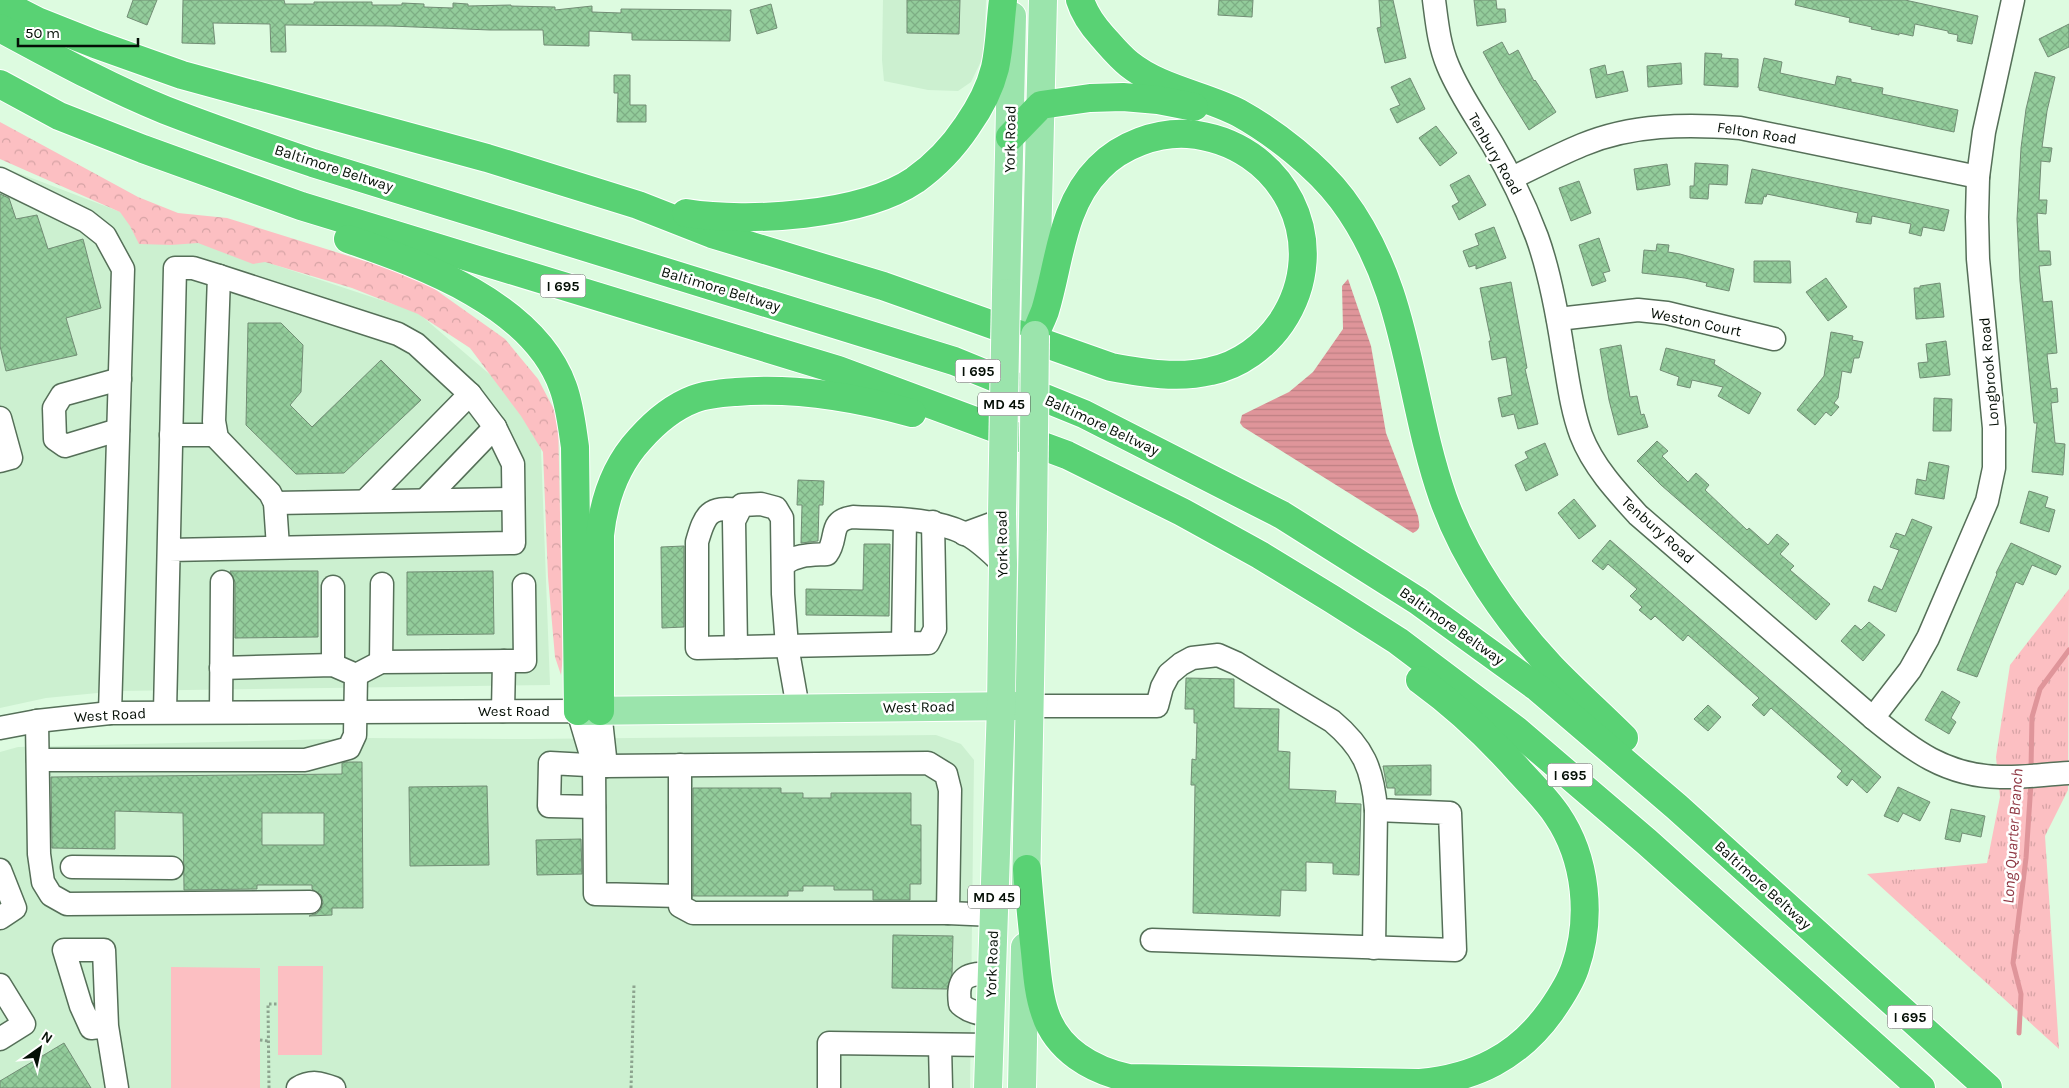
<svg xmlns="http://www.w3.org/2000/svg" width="2069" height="1088" font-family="Karla,sans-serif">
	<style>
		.built { fill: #ccf0d0 }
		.green { fill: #fcbfc2 }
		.forest { fill: url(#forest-crowns) }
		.park { fill: url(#park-tufts) }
		.water { fill: url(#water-rules) }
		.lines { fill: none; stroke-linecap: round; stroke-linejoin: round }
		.stream { stroke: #df959a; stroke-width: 5 }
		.building { fill: url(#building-cross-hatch); stroke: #728d75; fill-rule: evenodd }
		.minor-casing { stroke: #556f58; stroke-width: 25 }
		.major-casing { stroke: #fff; stroke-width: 30 }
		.highway-casing { stroke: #fff; stroke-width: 30 }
		.path { stroke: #8da48f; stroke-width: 3; stroke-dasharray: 2.5 2.5; stroke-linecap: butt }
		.minor { stroke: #fff; stroke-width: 22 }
		.major { stroke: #9be4ac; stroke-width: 28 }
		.highway { stroke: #59d274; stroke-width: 28 }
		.major-bridge-casing { stroke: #fff; stroke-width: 30; stroke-linecap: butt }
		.major-bridge { stroke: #9be4ac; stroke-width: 28 }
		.labels { text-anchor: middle; stroke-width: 5; stroke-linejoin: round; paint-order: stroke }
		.shield { fill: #fff; stroke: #505751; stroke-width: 1 }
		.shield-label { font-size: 14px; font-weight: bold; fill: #050f06 }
		.street-label { font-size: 15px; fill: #050f06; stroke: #fff }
		.water-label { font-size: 16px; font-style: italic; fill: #8e3642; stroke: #fff }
	</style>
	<defs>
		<pattern id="forest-crowns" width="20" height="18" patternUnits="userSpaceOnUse" patternTransform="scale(1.25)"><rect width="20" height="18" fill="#fcbfc2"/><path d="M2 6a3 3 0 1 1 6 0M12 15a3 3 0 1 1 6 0" fill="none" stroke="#d6a3a5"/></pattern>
		<pattern id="park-tufts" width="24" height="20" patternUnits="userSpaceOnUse" patternTransform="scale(1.25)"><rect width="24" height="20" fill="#fcbfc2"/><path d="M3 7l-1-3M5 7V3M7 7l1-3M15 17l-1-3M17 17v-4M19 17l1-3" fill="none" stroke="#d6a3a5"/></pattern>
		<pattern id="water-rules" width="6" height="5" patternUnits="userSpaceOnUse" patternTransform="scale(1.25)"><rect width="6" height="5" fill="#df959a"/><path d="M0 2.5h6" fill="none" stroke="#be7f83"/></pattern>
		<pattern id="building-cross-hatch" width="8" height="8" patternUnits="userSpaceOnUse" patternTransform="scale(1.25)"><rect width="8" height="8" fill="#93cc9b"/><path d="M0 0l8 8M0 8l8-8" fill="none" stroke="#7dae84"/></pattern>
	</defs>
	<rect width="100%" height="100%" fill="#ddfbe0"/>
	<g class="built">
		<polygon points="883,0 986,0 984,55 971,82 958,91 928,90 884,81 882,60"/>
		<polygon points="0,166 160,227 417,312 494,378 523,410 541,449 550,685 118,691 46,698 0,708"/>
		<polygon points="936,735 961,744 974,760 970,1088 0,1088 0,752 18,747 368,738 528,739"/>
	</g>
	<g class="green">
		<polygon points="278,966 323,966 322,1055 278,1055"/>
		<polygon points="171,967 260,968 260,1088 171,1088"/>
	</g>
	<polygon class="forest" points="0,122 138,197 178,213 227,218 419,278 505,339 538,379 558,417 563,656 561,675 555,657 548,577 543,452 521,416 470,348 418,314 352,288 265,262 253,264 198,243 171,245 139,244 130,226 120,212 0,159"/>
	<polygon class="park" points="2069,589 2068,790 2045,836 2059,1049 1867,874 1987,863 2000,797 1996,757 2010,665"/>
	<path class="water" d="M1348 279 1371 346 1386 433 1418 516C1419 524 1422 529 1413 533L1243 427 1240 423 1242 415 1289 392 1313 372 1343 329 1342 286Z"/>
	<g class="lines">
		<g class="stream">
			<polyline points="2031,769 2032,717 2040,689 2069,650"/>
			<polyline points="2019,1033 2021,994 2013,963 2026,858 2031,783"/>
		</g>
	</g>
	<g class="building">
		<polygon points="133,0 157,0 147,25 127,17"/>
		<polygon points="183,0 284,0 285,4 314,4 314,2 372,2 372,5 402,5 402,3 424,4 424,7 453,8 453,3 468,4 468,6 511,5 511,6 555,7 555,10 592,6 592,12 621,13 621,9 731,10 730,41 632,40 632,33 589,31 589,46 544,45 543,30 490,30 390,26 285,25 286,52 271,52 270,24 213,23 215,44 182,43"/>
		<polygon points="907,0 960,0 959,34 907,33"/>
		<polygon points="1219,0 1253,0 1252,17 1218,15"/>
		<polygon points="1379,0 1393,0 1406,58 1385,63 1377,28 1381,27"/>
		<polygon points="1474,0 1496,0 1497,9 1505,9 1506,22 1477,26"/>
		<polygon points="1796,0 1905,0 1978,16 1972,44 1957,41 1958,35 1948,33 1948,31 1915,24 1913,36 1899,33 1899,35 1871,29 1872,27 1849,22 1850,18 1795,5"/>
		<polygon points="771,4 777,28 757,34 750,10"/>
		<polygon points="2069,24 2069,47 2048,57 2039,39"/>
		<polygon points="1502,42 1509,55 1518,50 1534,81 1535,80 1556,112 1529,130 1500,83 1483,52"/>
		<polygon points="1705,53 1722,54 1721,58 1738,59 1738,87 1704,85"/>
		<polygon points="1764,58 1782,62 1780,73 1835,85 1837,76 1851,79 1851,82 1883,88 1882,94 1958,110 1954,132 1759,90 1760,88 1758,88"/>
		<polygon points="1681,63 1682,84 1648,87 1647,66"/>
		<polygon points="1605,65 1607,75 1623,71 1628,91 1596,98 1590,69"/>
		<polygon points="2035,72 2055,77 2047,111 2042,147 2052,148 2050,162 2041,161 2039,200 2047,200 2046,214 2037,213 2039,251 2050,251 2051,265 2039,266 2043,302 2052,301 2057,353 2047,354 2051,389 2057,388 2058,402 2051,403 2055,443 2065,444 2063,475 2032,472 2037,423 2034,423 2020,281 2017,219 2021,148 2026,109"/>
		<polygon points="614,75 630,75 630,105 646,105 646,122 617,122 618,93 614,93"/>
		<polygon points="1410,78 1425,109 1397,123 1390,109 1400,105 1391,87"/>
		<polygon points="1436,126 1457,153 1440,166 1419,138"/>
		<polygon points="1695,163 1728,165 1727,185 1709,184 1708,199 1690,198 1690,186 1694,186"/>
		<polygon points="1667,164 1670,185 1637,190 1634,169"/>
		<polygon points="1752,169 1949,210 1944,231 1923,227 1921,236 1909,233 1911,224 1872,216 1871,224 1856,222 1858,213 1767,194 1766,197 1764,196 1762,204 1745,203"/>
		<polygon points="1469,175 1486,205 1459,220 1452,206 1459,202 1450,185"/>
		<polygon points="1579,181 1591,213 1571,221 1559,188"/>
		<polygon points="0,194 9,198 16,219 37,215 48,249 83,239 101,308 66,318 77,355 6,371 0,346"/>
		<polygon points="1494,227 1506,258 1476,269 1476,265 1469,267 1463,251 1479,245 1475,234"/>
		<polygon points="1599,238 1610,271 1603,273 1606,281 1592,286 1579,245"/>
		<polygon points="1657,244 1669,245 1668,252 1680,254 1734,269 1729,291 1706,286 1707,283 1685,278 1642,273 1644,250 1656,251"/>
		<polygon points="1754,261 1790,261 1791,283 1754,282"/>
		<polygon points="1826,278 1847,307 1828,321 1806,292"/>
		<polygon points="1511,282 1527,368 1525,369 1538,424 1518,429 1514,414 1502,417 1498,398 1512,395 1506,357 1492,360 1489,341 1491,341 1480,288"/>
		<polygon points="1940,283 1944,317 1916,319 1914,288 1920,288 1920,286"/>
		<polygon points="248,323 281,323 303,345 301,392 290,405 312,427 381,360 421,400 344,473 296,474 246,425"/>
		<polygon points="1831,332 1853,336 1852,340 1863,342 1859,358 1854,358 1851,373 1842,371 1838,398 1834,403 1839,407 1831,416 1826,412 1815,425 1797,410 1824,376"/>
		<polygon points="1946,341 1950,375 1920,378 1918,363 1928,362 1926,344"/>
		<polygon points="1621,345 1630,397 1637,396 1641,415 1644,414 1648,427 1618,435 1609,400 1600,349"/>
		<polygon points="1666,348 1715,360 1714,364 1761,393 1749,414 1718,396 1723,387 1692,380 1690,388 1677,385 1679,377 1660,370"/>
		<polygon points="1934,398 1952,399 1951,431 1933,431"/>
		<polygon points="1657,441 1668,451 1662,456 1688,482 1696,473 1709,485 1705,490 1747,530 1749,528 1768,545 1777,534 1789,544 1780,554 1794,566 1790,570 1830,604 1816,620 1661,485 1637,461"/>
		<polygon points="1545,443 1558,475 1526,491 1515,465 1528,458 1525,452"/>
		<polygon points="1929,462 1949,466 1944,499 1915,494 1917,479 1926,481"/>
		<polygon points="798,480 824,481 823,505 819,505 818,541 801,543 802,505 797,505"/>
		<polygon points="2029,491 2048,497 2045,507 2055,510 2049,532 2020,523"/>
		<polygon points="1574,499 1596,526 1579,539 1558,513"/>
		<polygon points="1912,519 1932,527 1896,612 1868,601 1874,586 1882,590 1899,550 1890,547 1896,533 1905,536"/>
		<polygon points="1610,540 1881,777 1867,793 1852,779 1847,786 1837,777 1842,771 1771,708 1764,716 1752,705 1759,698 1688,635 1683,641 1655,616 1651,620 1639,610 1642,607 1630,596 1637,589 1608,564 1603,570 1592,561"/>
		<polygon points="2011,543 2061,566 2056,575 2032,565 2023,585 2016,582 1977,677 1957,670 1997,574 1996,573"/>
		<polygon points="864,544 890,544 889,616 806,615 806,589 863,590"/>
		<polygon points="684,546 684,627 662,628 661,547"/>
		<polygon points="318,571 318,637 235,638 235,582 230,571"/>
		<polygon points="493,571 494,634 407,635 407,572"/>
		<polygon points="1869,622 1885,635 1863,661 1841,641 1855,625 1861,630"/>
		<polygon points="1186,678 1234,679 1234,708 1279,709 1278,751 1290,752 1289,789 1336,791 1335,803 1361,804 1359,875 1333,874 1333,863 1306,862 1306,891 1281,890 1280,916 1193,913 1195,785 1191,785 1192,759 1196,760 1197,723 1194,723 1194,709 1185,709"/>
		<polygon points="1942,691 1960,702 1951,718 1956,722 1949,734 1925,720"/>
		<polygon points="1708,705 1721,717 1708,731 1694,719"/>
		<path d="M346 762H362L363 908H332V915L309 916 317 913 321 909 323 902 321 895 312 889V885H257V889L184 890 183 813 115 811V849L52 848 51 777 342 774V763ZM262 813H324V845H262Z"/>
		<polygon points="1431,765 1431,795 1395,795 1395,788 1387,788 1383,766"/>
		<polygon points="487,786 489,865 410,866 409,787"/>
		<polygon points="1898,787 1930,802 1920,821 1903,813 1898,822 1884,816"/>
		<polygon points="693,788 781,788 781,793 803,793 803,798 831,798 831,793 911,793 911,825 921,825 921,884 910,884 910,900 873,900 873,890 834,890 834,886 803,886 803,891 788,891 788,896 693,896"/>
		<polygon points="1951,809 1985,816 1981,837 1962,833 1960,842 1945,839"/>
		<polygon points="581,839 582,874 537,875 536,840"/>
		<polygon points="893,935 953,936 952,974 947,989 892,988"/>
		<polygon points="64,1043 91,1088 0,1088 0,1081"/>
	</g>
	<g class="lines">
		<g class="minor-casing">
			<g id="minor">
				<path d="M1434 0C1437 23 1439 45 1448 66 1460 95 1477 118 1493 145 1510 174 1525 205 1537 237 1550 273 1557 312 1563 351 1568 379 1571 408 1581 435 1593 466 1616 491 1638 515L1873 718C1912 750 1946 776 2000 777 2022 778 2046 774 2069 773"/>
				<path d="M1512 178C1535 167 1558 155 1582 145 1632 124 1687 124 1740 128L1978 177"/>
				<polyline points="0,179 86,221 105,236 123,269 110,713"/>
				<polyline points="219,276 214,421 217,438 270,493 275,503 278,547"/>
				<polyline points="1558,319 1638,310 1667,313 1774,339"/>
				<polyline points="0,418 11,458 0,461"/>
				<polyline points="118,430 65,446 55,439 54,408 62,395 120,379"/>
				<polyline points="171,435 216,435"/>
				<polyline points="425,500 495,427"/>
				<polyline points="365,501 470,394"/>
				<polyline points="275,503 513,499"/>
				<path d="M739 510C709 506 705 514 697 542V648L928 643 935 629 933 522"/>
				<polyline points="964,534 994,523 1002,514"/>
				<path d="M784 564C797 554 812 555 827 554 839 538 827 521 853 517 890 519 929 517 964 533 979 540 991 553 1003 564"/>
				<polyline points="333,587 333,665"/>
				<polyline points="903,643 905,520"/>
				<polyline points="736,647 734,521 742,505 761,504 776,508 782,518 783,594 787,646 798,708"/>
				<polyline points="381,662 382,584"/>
				<polyline points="356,675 381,662 525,661 524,585"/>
				<path d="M1030 706H1157L1162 687 1169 674 1181 664 1192 658 1218 655 1236 663 1332 721C1363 747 1373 769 1376 810L1450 813 1455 950 1152 940"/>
				<polyline points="503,711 504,661"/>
				<polyline points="600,711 606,766"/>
				<path d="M165 712C168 564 171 416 175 268H193L219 276 398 334 416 344 470 394 495 427 513 464 514 543 169 550"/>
				<polyline points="221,712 222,582"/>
				<polyline points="1873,718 1910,670 1928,638 1987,501 1994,468 1994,428 1978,259 1977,217 1978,177 1984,132 2013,0"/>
				<polyline points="37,721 39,854 43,882 51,895 67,904 310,902"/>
				<polyline points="0,728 37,721 110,713 578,711 594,765 595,894 680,896"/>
				<polyline points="38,760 305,760 349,748 355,735 356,675 333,665 221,668"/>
				<polyline points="680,765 680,906 693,913 948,913 994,915"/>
				<polyline points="594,807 549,806 550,763 606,766 928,763 946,774 950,790 948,913"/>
				<polyline points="72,867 172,868"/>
				<polyline points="0,870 15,908 0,918"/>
				<polyline points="1374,948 1376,810"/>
				<polyline points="0,985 24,1024 0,1039"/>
				<path d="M991 1015C979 1014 969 1012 960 1004 956 975 968 974 992 973"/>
				<polyline points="107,1026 91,1028 81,1006 64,950 104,950 107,1026 117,1088"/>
				<polyline points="940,1045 941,1088"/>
				<path d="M298 1088C311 1080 321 1083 334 1088"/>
				<polyline points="829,1088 829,1043 990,1045"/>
			</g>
		</g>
		<g class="major-casing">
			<g id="major">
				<polyline points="1006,293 1012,16"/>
				<polyline points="1035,328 1043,0"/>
				<polyline points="578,711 1019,706"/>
				<polyline points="1026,892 1033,527"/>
				<polyline points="988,1088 1001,706 1003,564 1002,514"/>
				<polyline points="1022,1088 1025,947"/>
			</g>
		</g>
		<g class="highway-casing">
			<g id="highway">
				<path d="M1080 0C1084 13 1093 26 1102 36 1111 46 1119 56 1129 64 1160 89 1204 95 1239 113 1275 133 1317 166 1342 199 1410 290 1407 395 1443 498 1465 560 1506 619 1551 667 1575 692 1600 714 1624 738"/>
				<path d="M0 2 37 21 95 44 182 75 487 158 638 205 712 234 883 286 1111 367C1144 373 1178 379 1211 371 1240 365 1265 346 1281 323 1335 243 1283 142 1188 134 1157 132 1121 145 1099 168 1061 206 1060 262 1045 311 1042 319 1038 327 1035 335"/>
				<path d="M0 28C54 57 108 87 165 110 214 129 263 146 313 163L954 361 1084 414 1282 515 1418 601 1538 688 1677 807 1988 1088"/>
				<polyline points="0,84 59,116 143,149 301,206 838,370 1067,455 1182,512 1260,555 1332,599 1398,641 1516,730 1647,842 1921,1088"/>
				<polyline points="1010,137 1041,105 1090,98 1123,97 1158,100 1194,107"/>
				<path d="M686 213C749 223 862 216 915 180 936 165 953 147 967 126 979 109 990 88 995 68 1000 46 1000 22 1003 0"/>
				<path d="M348 239C423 265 534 305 563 387 570 406 572 427 575 447L578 711"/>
				<path d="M600 711V535C604 498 615 466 640 439 656 421 673 407 694 399 707 394 723 393 736 392 796 387 854 397 912 413"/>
				<path d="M1027 869C1029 896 1032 924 1035 952 1037 972 1038 993 1045 1013 1057 1050 1092 1070 1128 1078L1420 1083C1475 1078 1518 1057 1551 1011 1560 998 1570 983 1575 968 1592 919 1587 859 1557 815 1547 800 1533 786 1520 772 1490 738 1457 707 1420 680"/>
			</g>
		</g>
		<g class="path">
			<polyline points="260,1040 268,1041"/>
			<polyline points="269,1088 268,1004 278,1004"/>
			<polyline points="631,1088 634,985"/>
		</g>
		<use href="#minor" class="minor"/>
		<use href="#major" class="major"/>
		<use href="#highway" class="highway"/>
		<g class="major-bridge-casing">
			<g id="major-bridge">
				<polyline points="1002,514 1006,293"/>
				<polyline points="1033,527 1035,335"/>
			</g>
		</g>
		<use href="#major-bridge" class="major-bridge"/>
	</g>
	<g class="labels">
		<g class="shield">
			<rect x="540.5" y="274.5" width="45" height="23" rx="4"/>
			<rect x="955.5" y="359.5" width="45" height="23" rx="4"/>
			<rect x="978" y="392.5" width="52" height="23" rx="4"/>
			<rect x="1547.5" y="763.5" width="45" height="23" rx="4"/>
			<rect x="968" y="885.5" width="52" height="23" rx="4"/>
			<rect x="1887.5" y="1005.5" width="45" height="23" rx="4"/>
		</g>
		<g class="shield-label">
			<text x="563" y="291">I 695</text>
			<text x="978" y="376">I 695</text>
			<text x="1004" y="409">MD 45</text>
			<text x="1570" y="780">I 695</text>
			<text x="994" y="902">MD 45</text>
			<text x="1910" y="1022">I 695</text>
		</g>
		<g class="street-label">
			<text transform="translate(1757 133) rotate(9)" y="5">Felton Road</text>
			<text transform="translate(1010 139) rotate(-89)" y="5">York Road</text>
			<text transform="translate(1495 154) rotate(60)" y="5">Tenbury Road</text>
			<text transform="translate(334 168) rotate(18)" y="5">Baltimore Beltway</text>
			<text transform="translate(721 289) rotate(17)" y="5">Baltimore Beltway</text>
			<text transform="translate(1696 322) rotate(12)" y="5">Weston Court</text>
			<text transform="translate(1989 372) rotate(-95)" y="5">Longbrook Road</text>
			<text transform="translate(1102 425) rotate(25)" y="5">Baltimore Beltway</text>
			<text transform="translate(1658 530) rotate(42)" y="5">Tenbury Road</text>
			<text transform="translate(1002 544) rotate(-91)" y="5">York Road</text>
			<text transform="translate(1452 626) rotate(35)" y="5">Baltimore Beltway</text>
			<text transform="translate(919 707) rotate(-1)" y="5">West Road</text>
			<text x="514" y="716">West Road</text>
			<text transform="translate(110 715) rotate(-3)" y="5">West Road</text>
			<text transform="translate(1763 885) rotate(42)" y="5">Baltimore Beltway</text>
			<text transform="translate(992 964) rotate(-88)" y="5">York Road</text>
		</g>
		<g class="water-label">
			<text transform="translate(2012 836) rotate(-86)" y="6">Long Quarter Branch</text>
		</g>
	</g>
	<g transform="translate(40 1048) rotate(33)" stroke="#ffffff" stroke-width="4" paint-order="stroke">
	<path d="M0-4L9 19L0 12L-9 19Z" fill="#050f06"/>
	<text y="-8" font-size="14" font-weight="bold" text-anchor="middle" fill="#050f06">N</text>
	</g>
	<path d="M18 38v8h120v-8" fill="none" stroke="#050f06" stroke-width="2.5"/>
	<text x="25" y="38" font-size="15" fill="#050f06" stroke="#ffffff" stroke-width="4" paint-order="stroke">50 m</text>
</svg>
